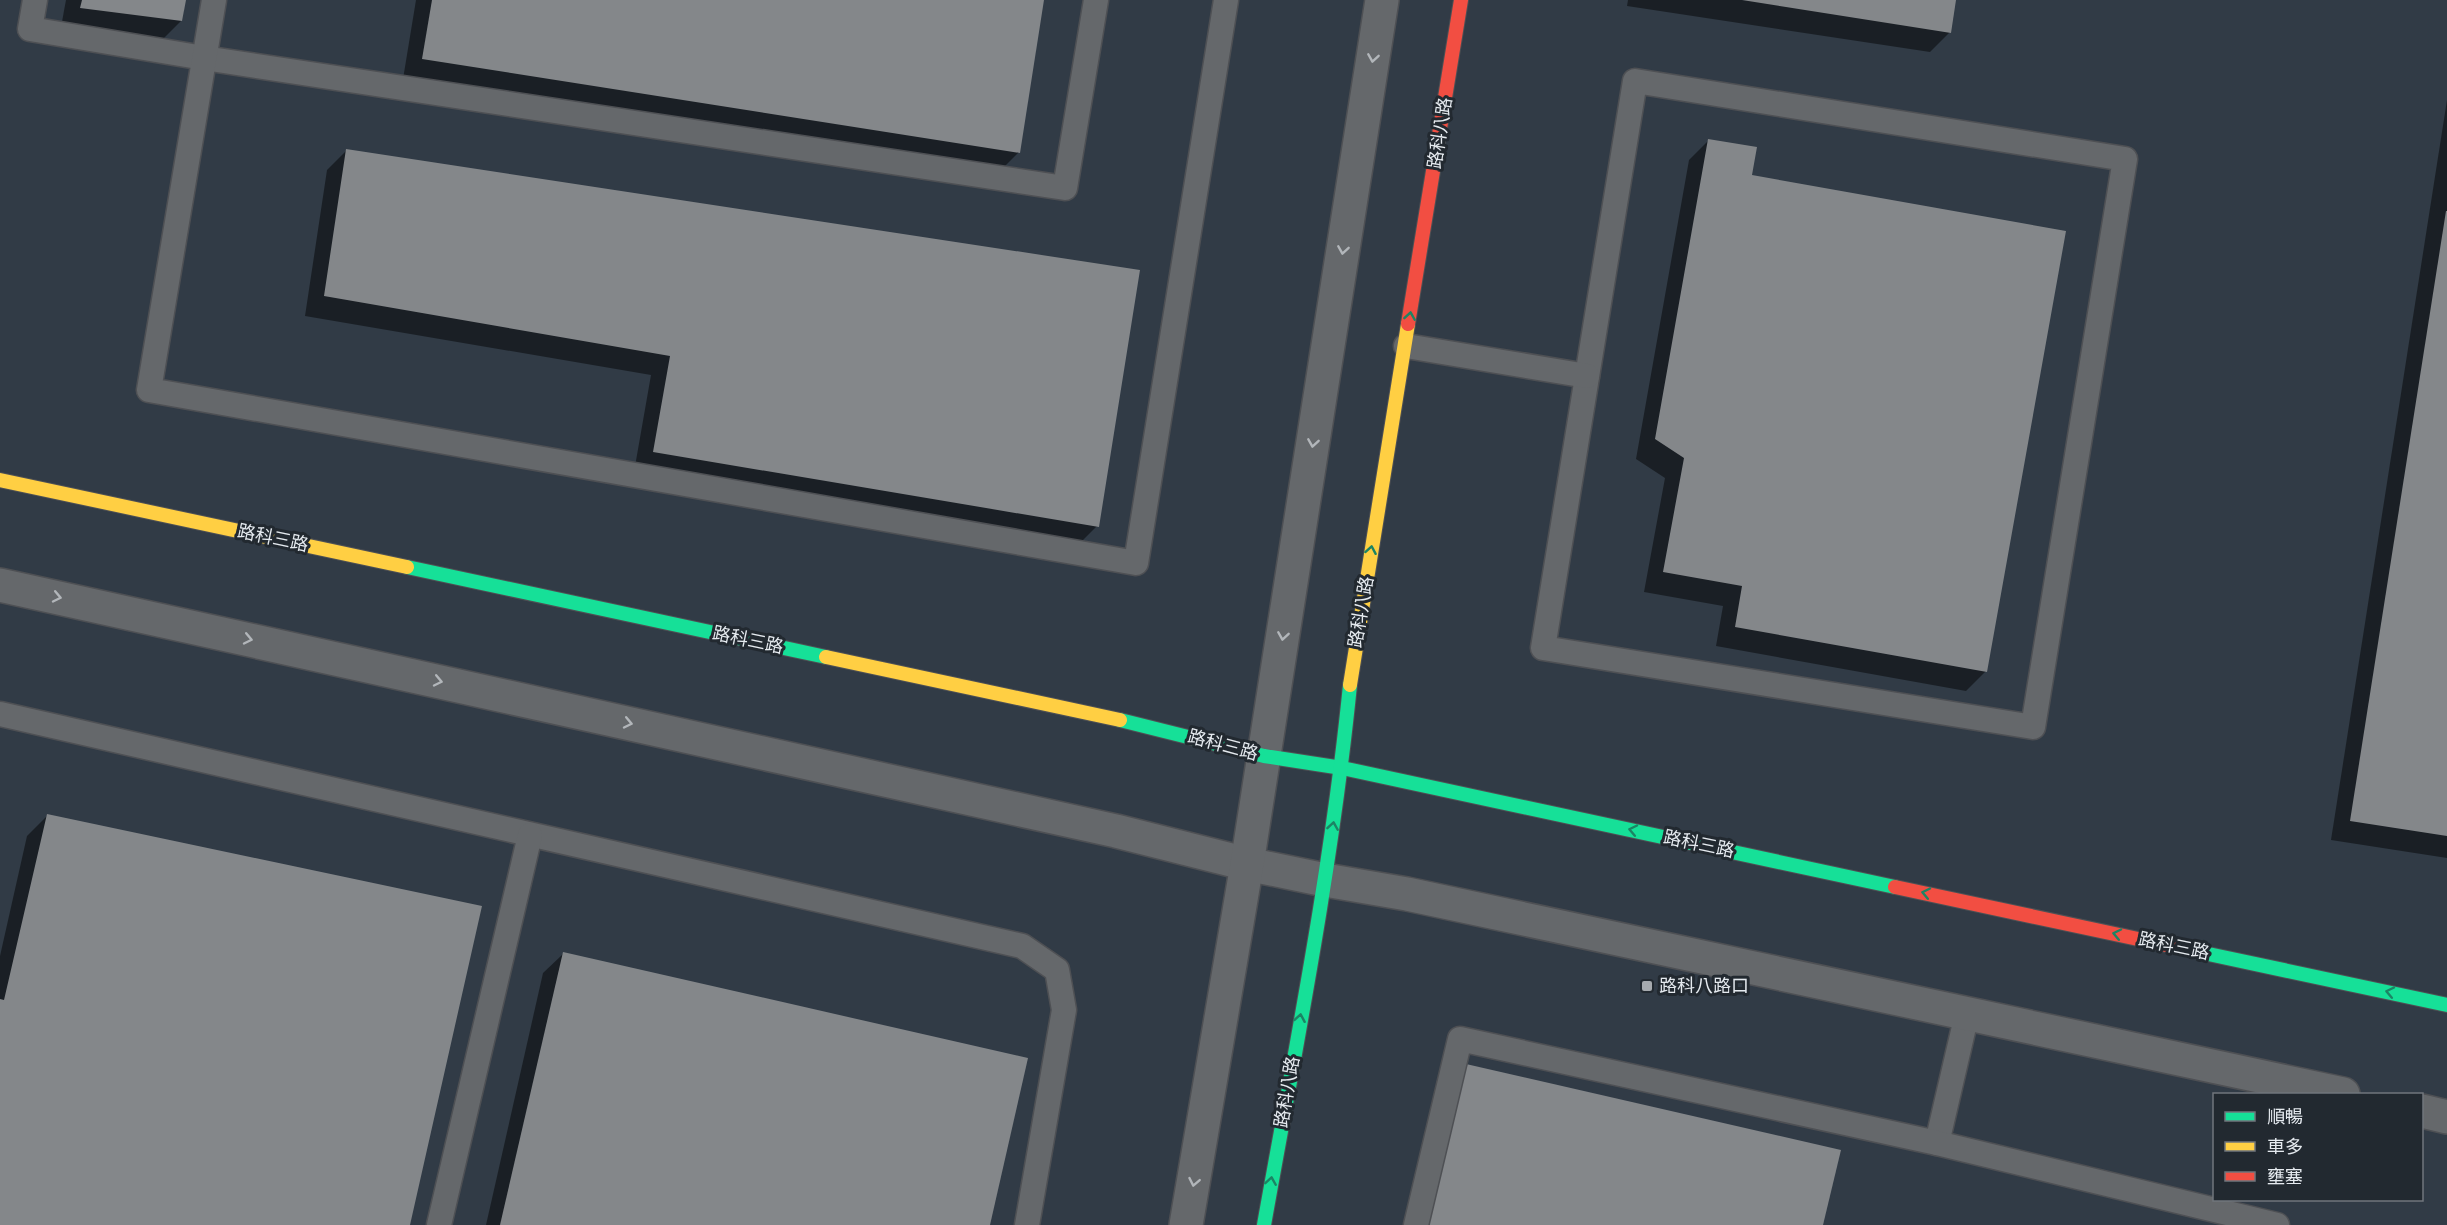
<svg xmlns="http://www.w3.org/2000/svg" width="2447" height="1225" font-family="'Fira Sans','Noto Sans TC',sans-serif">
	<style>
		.built { fill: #313b46; fill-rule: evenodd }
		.shadow { fill: #0007 }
		.building { fill: #84878a }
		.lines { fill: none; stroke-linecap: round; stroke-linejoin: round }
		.lane-casing { stroke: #4e5054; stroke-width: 27 }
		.street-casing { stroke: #4e5054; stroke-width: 36 }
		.fast-casing { stroke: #4e5054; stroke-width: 16 }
		.slow-casing { stroke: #4e5054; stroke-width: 16 }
		.jam-casing { stroke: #4e5054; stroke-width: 16 }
		.lane { stroke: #65686b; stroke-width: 24 }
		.street { stroke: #65686b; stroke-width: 33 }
		.fast { stroke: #16e098; stroke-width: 14 }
		.slow { stroke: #ffcf43; stroke-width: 14 }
		.jam { stroke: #f24e42; stroke-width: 14 }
		.oneway { stroke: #b2b6ba }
		.oneway2 { stroke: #1c8464 }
		.poi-dot { fill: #a6aaae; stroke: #222930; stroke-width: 2 }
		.labels { text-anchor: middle; stroke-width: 6; stroke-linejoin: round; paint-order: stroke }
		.street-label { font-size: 18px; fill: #e5eaef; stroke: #222930 }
		.poi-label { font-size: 18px; fill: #e5eaef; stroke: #222930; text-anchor: start }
	</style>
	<rect width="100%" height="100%" fill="#303336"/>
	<path class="built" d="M0 0H2447V1225H0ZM2214 1094H2422V1200H2214Z"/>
	<g class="shadow">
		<polygon points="66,0 184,0 181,21 161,41 61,27"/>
		<polygon points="416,0 1043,0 1019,152 999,172 403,79"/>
		<polygon points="1628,0 1955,0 1950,32 1930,52 1627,6"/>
		<polygon points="2447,100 2447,858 2331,840"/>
		<polygon points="1709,140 1750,177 1986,671 1966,691 1716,646 1723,606 1644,592 1665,478 1636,459 1689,160"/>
		<polygon points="347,150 1097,526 1077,546 634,472 651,375 305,316 327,170"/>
		<polygon points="47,816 409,1225 0,1225 0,956 27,836"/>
		<polygon points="563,954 988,1225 486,1225 543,973"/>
		<polygon points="1446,1085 1822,1225 1414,1225"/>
	</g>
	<g class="building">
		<polygon points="82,0 186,0 182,21 80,8"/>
		<polygon points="432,0 1044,0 1020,153 422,59"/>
		<polygon points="1742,0 1956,0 1951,33"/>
		<polygon points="1708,139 1757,147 1752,175 2066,231 1987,672 1735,627 1742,586 1663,572 1684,458 1655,439"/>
		<polygon points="346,149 1140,270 1099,527 653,452 670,356 324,296"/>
		<polygon points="2446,211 2447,211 2447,836 2350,821"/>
		<polygon points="47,814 482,906 410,1225 0,1225 0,999 4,1000"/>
		<polygon points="563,952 1028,1058 990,1225 500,1225"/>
		<polygon points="1466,1064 1841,1150 1823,1225 1429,1225"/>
	</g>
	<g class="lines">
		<g class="lane-casing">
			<g id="lane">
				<polyline points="35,0 30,29 204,58 1065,188 1096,0"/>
				<polyline points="214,0 149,390 1136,563 1226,0"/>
				<polygon points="1635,81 2125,159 2033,727 1543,648"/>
				<polyline points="1406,346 1587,376"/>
				<polyline points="0,714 1022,946 1057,970 1064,1010 1027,1225"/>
				<polyline points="1937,1143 1967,1014"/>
				<polyline points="439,1225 530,835"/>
				<polyline points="1416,1225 1460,1039 1937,1143 2277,1225"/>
			</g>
		</g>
		<g class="street-casing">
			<g id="street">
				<polyline points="0,585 1116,831 1247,864 1325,880 1407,894 2343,1094"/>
				<polyline points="2422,1111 2447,1117"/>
				<polyline points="1186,1225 1247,864 1382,0"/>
			</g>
		</g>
		<g class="fast-casing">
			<g id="fast">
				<polyline points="407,567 826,657"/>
				<polyline points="1120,720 1264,756 1342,768 1895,887"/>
				<polyline points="2199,952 2447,1005"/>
				<path d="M1264 1225C1296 1046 1332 866 1350 685"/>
			</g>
		</g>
		<g class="slow-casing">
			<g id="slow">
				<polyline points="0,480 407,567"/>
				<polyline points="826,657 1120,720"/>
				<polyline points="1350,685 1408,324"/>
			</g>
		</g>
		<g class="jam-casing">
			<g id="jam">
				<polyline points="1408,324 1461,0"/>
				<polyline points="1895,887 2199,952"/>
			</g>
		</g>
		<use href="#lane" class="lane"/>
		<use href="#street" class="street"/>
		<use href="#fast" class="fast"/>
		<use href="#slow" class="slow"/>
		<use href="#jam" class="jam"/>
	</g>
	<defs><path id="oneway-chevron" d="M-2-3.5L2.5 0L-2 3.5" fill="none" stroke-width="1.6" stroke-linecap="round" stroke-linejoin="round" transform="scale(1.5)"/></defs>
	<g class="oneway">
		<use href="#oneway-chevron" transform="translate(1373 58) rotate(99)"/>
		<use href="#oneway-chevron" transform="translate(1343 250) rotate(99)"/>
		<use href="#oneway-chevron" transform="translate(1313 443) rotate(99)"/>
		<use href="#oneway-chevron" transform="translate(57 597) rotate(12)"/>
		<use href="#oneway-chevron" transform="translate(1283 636) rotate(99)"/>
		<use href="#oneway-chevron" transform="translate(248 639) rotate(12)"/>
		<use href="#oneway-chevron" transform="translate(438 681) rotate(12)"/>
		<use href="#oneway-chevron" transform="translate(628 723) rotate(12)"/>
		<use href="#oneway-chevron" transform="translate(1194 1182) rotate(101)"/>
	</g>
	<g class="oneway2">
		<use href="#oneway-chevron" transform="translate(1410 316) rotate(-81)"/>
		<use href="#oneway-chevron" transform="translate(1371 550) rotate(-80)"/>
		<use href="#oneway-chevron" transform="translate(1333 826) rotate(-81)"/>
		<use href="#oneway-chevron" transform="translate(1633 830) rotate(-168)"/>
		<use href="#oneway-chevron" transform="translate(1926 893) rotate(-168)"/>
		<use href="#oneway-chevron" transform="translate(2117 934) rotate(-168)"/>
		<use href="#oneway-chevron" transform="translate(2390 992) rotate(-168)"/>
		<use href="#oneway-chevron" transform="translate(1300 1018) rotate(-80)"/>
		<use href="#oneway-chevron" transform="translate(1271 1181) rotate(-81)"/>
	</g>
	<rect class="poi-dot" x="1641" y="980" width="12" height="12" rx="3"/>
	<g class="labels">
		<g class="street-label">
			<text transform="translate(1440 133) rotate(-81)" y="6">路科八路</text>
			<text transform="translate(273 538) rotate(12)" y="6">路科三路</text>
			<text transform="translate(1361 612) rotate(-80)" y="6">路科八路</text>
			<text transform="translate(748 640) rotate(12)" y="6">路科三路</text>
			<text transform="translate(1223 745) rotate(15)" y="6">路科三路</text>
			<text transform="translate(1699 844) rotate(12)" y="6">路科三路</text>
			<text transform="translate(2174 946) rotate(12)" y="6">路科三路</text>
			<text transform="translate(1287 1092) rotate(-80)" y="6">路科八路</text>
		</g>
		<g class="poi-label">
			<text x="1659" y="992">路科八路口</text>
		</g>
	</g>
	<rect x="2213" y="1093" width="210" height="108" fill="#222930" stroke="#70767c" stroke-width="1.5"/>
	<rect x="2225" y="1112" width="30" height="9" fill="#16e098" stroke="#70767c" stroke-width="1.5"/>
	<text x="2267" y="1123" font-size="18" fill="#e5eaef">順暢</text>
	<rect x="2225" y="1142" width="30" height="9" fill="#ffcf43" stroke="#70767c" stroke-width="1.5"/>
	<text x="2267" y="1153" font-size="18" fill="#e5eaef">車多</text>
	<rect x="2225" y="1172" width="30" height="9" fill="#f24e42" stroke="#70767c" stroke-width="1.5"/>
	<text x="2267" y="1183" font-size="18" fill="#e5eaef">壅塞</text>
</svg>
